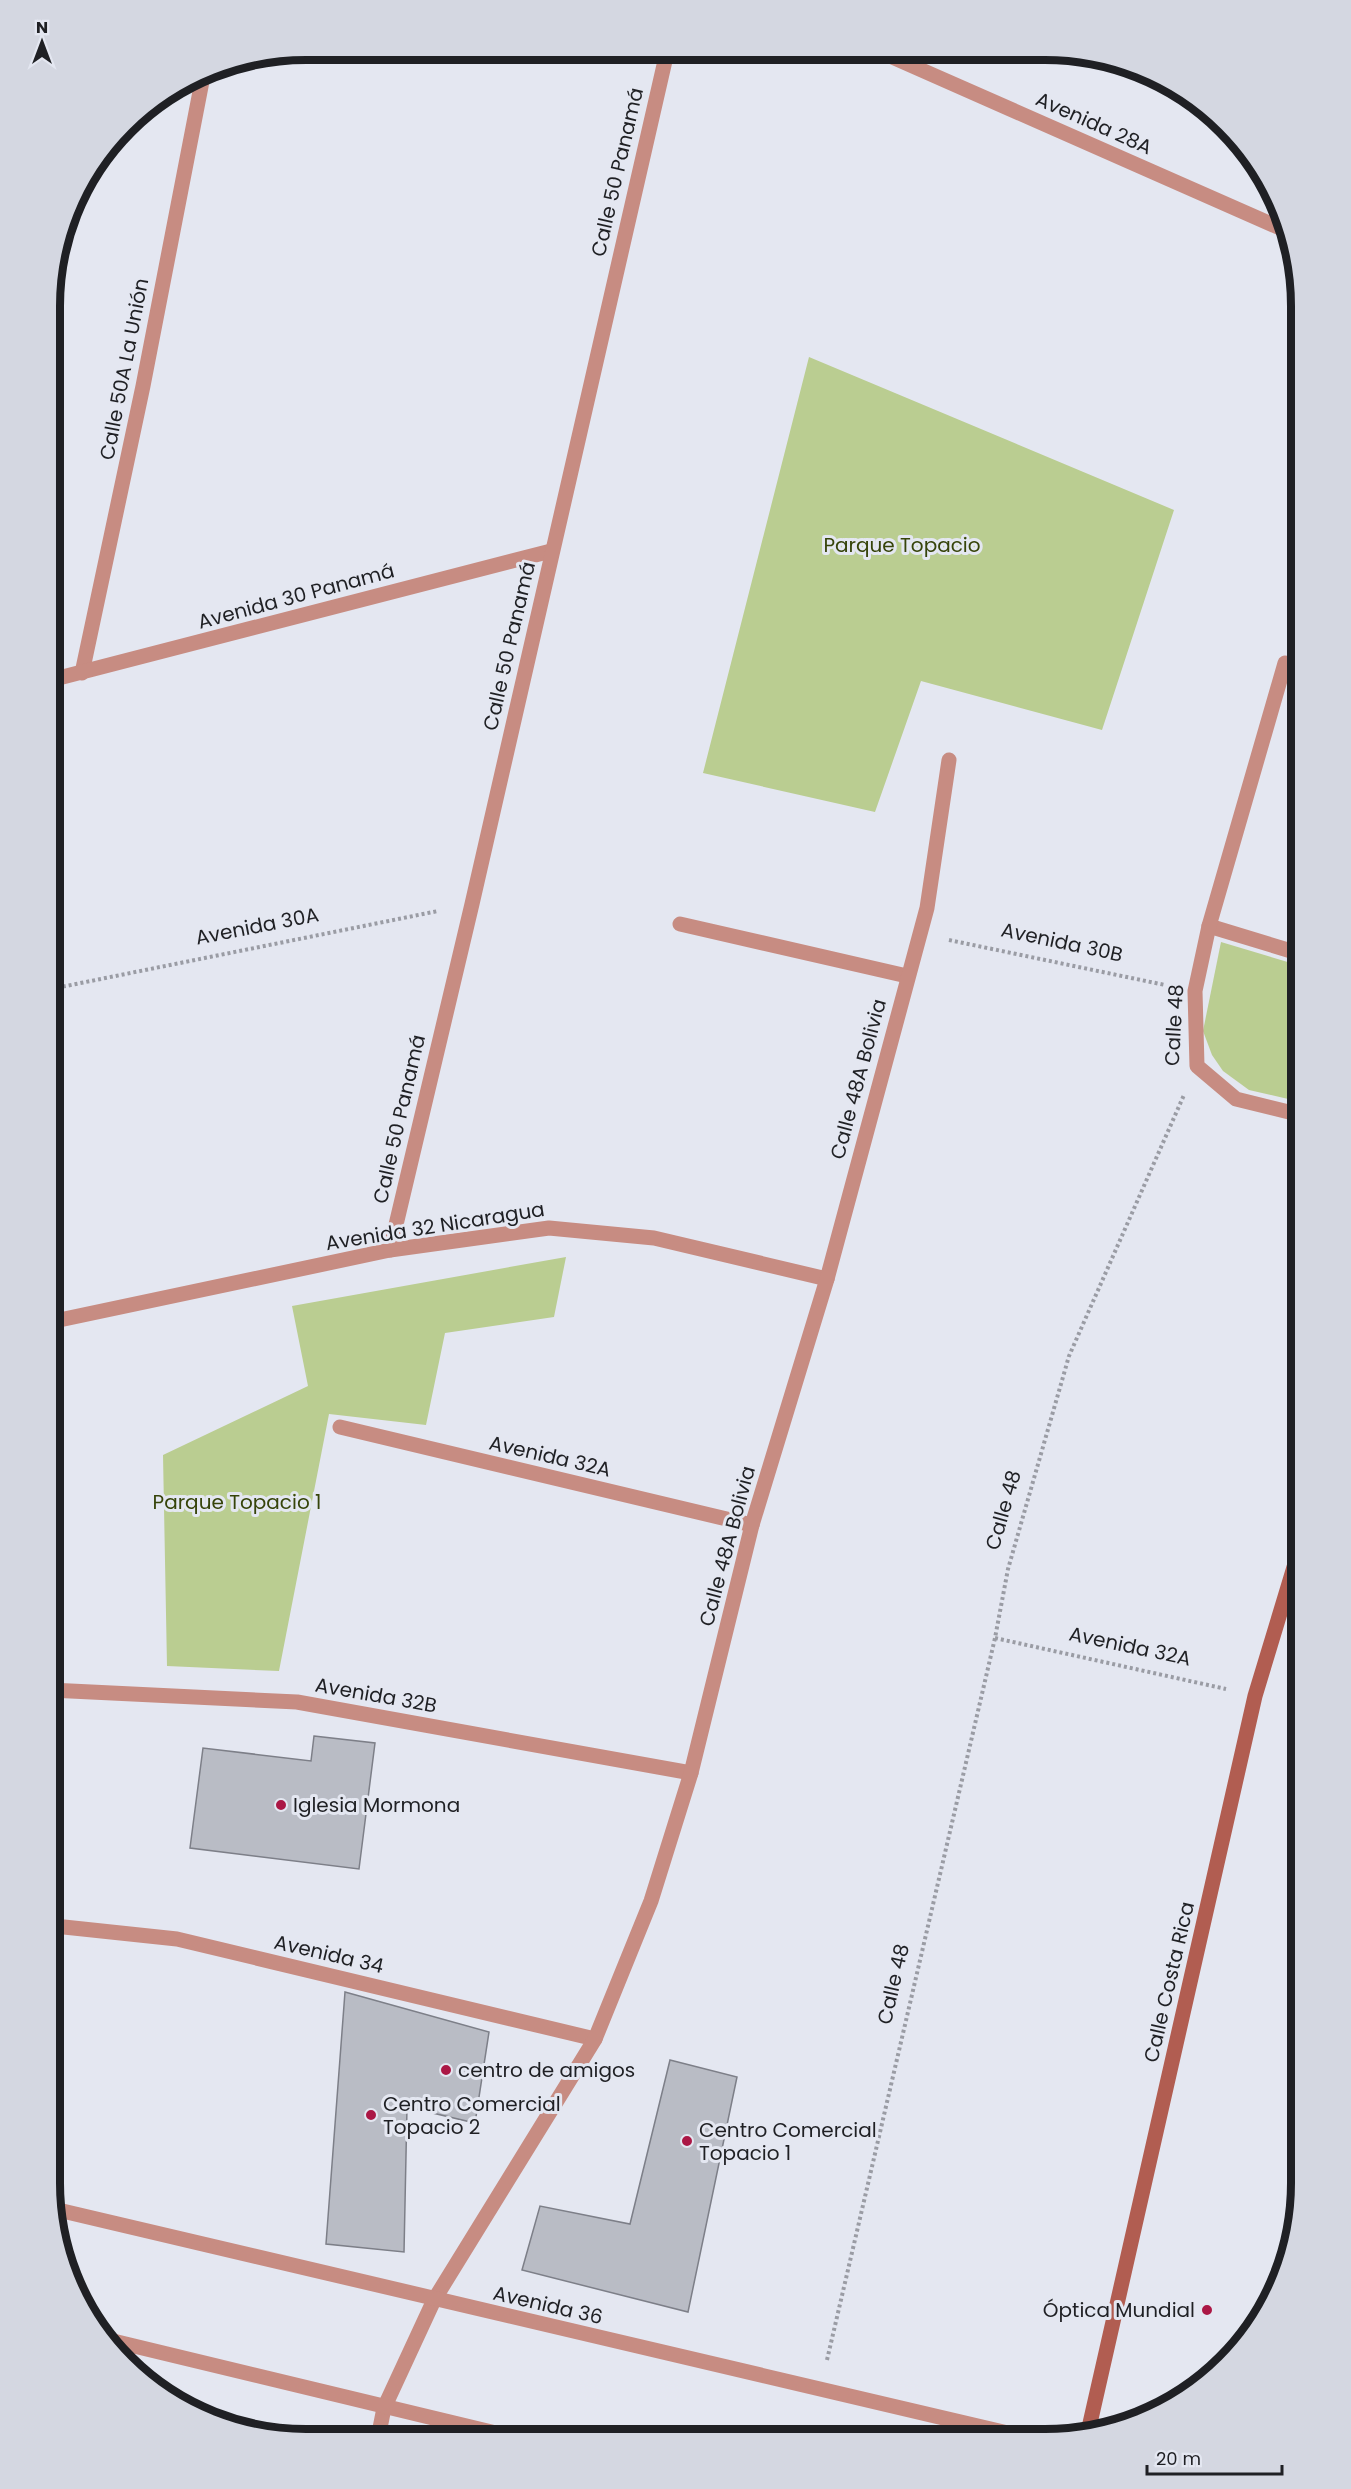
<svg xmlns="http://www.w3.org/2000/svg" width="1351" height="2489" font-family="Poppins,sans-serif">
	<style>
		.green { fill: #bacd91 }
		.building { fill: #b9bcc5; stroke: #7d7f88; stroke-width: 1.5 }
		.lines { fill: none; stroke-linecap: round; stroke-linejoin: round }
		.path { stroke: #9a9ca4; stroke-width: 4; stroke-dasharray: 3 3; stroke-linecap: butt }
		.service { stroke: #c78c82; stroke-width: 15 }
		.minor { stroke: #c78c82; stroke-width: 15 }
		.tertiary { stroke: #c78c82; stroke-width: 15 }
		.secondary { stroke: #b15d51; stroke-width: 15 }
		.poi-dot { fill: #ab1745; stroke: #e4e7f1; stroke-width: 2 }
		.labels { text-anchor: middle; stroke-width: 6; stroke-linejoin: round; paint-order: stroke }
		.street-label { font-size: 20px; fill: #1f2024; stroke: #e4e7f1 }
		.park-label { font-size: 20px; fill: #36440a; stroke: #e4e7f1 }
		.poi-label { font-size: 20px; fill: #1f2024; stroke: #e4e7f1; text-anchor: start }
		.rim { fill: none; stroke: #1f2024; stroke-width: 8 }
	</style>
	<rect width="100%" height="100%" fill="#e4e7f1"/>
	<g class="green">
		<polygon points="809,357 1174,510 1102,730 921,681 875,812 703,773"/>
		<polygon points="1221,942 1301,966 1301,1102 1249,1090 1223,1071 1212,1055 1203,1031"/>
		<polygon points="566,1257 554,1317 445,1333 426,1425 329,1414 279,1671 167,1666 163,1455 308,1386 292,1306"/>
	</g>
	<g class="building">
		<polygon points="314,1736 375,1743 359,1869 190,1848 203,1748 311,1761"/>
		<polygon points="345,1992 489,2032 475,2123 407,2107 404,2252 326,2244"/>
		<polygon points="670,2060 737,2077 688,2312 522,2270 540,2206 630,2224"/>
	</g>
	<g class="lines">
		<g class="path">
			<polyline points="949,940 1165,985"/>
			<polyline points="51,989 438,911"/>
			<polyline points="995,1638 1226,1689"/>
			<polyline points="827,2360 995,1638 1008,1569 1069,1356 1184,1095"/>
		</g>
		<g class="service">
			<polyline points="340,1427 752,1525"/>
			<polyline points="50,1690 297,1702 691,1773"/>
			<polyline points="50,1927 64,1927 177,1939 595,2039"/>
		</g>
		<g class="minor">
			<polyline points="883,53 1289,232"/>
			<polyline points="82,673 143,386 204,71"/>
			<polyline points="51,680 551,551"/>
			<polyline points="680,924 907,976"/>
			<polyline points="1209,926 1301,954"/>
			<polyline points="1301,1115 1236,1099 1197,1066 1195,991 1209,926 1285,663 1301,668"/>
			<polyline points="390,1250 472,904 667,52"/>
			<polyline points="50,1322 390,1250 549,1228 654,1238 827,1279"/>
			<polyline points="378,2438 384,2408 434,2300 595,2039 651,1901 691,1773 752,1525 827,1279 927,908 949,760"/>
		</g>
		<g class="tertiary">
			<polyline points="54,2209 1033,2439"/>
			<polyline points="105,2339 516,2438"/>
		</g>
		<polyline class="secondary" points="1088,2432 1255,1696 1301,1544"/>
	</g>
	<g class="poi-dot">
		<circle cx="281" cy="1805" r="6"/>
		<circle cx="446" cy="2070" r="6"/>
		<circle cx="371" cy="2115" r="6"/>
		<circle cx="687" cy="2141" r="6"/>
		<circle cx="1207" cy="2310" r="6"/>
	</g>
	<g class="labels">
		<g class="street-label">
			<text transform="translate(1094 123) rotate(24)" y="7">Avenida 28A</text>
			<text transform="translate(617 172) rotate(-77)" y="7">Calle 50 Panamá</text>
			<text transform="translate(124 369) rotate(-79)" y="7">Calle 50A La Unión</text>
			<text transform="translate(296 596) rotate(-15)" y="7">Avenida 30 Panamá</text>
			<text transform="translate(509 646) rotate(-77)" y="7">Calle 50 Panamá</text>
			<text transform="translate(257 926) rotate(-11)" y="7">Avenida 30A</text>
			<text transform="translate(1062 942) rotate(12)" y="7">Avenida 30B</text>
			<text transform="translate(1174 1025) rotate(-87)" y="7">Calle 48</text>
			<text transform="translate(858 1079) rotate(-75)" y="7">Calle 48A Bolivia</text>
			<text transform="translate(399 1119) rotate(-77)" y="7">Calle 50 Panamá</text>
			<text transform="translate(435 1226) rotate(-9)" y="7">Avenida 32 Nicaragua</text>
			<text transform="translate(550 1456) rotate(13)" y="7">Avenida 32A</text>
			<text transform="translate(1003 1510) rotate(-74)" y="7">Calle 48</text>
			<text transform="translate(727 1546) rotate(-75)" y="7">Calle 48A Bolivia</text>
			<text transform="translate(1130 1646) rotate(12)" y="7">Avenida 32A</text>
			<text transform="translate(376 1695) rotate(10)" y="7">Avenida 32B</text>
			<text transform="translate(329 1954) rotate(13)" y="7">Avenida 34</text>
			<text transform="translate(1169 1982) rotate(-77)" y="7">Calle Costa Rica</text>
			<text transform="translate(893 1984) rotate(-77)" y="7">Calle 48</text>
			<text transform="translate(548 2305) rotate(13)" y="7">Avenida 36</text>
		</g>
		<g class="park-label">
			<text x="902" y="552">Parque Topacio</text>
			<text x="237" y="1509">Parque Topacio 1</text>
		</g>
		<g class="poi-label">
			<text x="293" y="1812">Iglesia Mormona</text>
			<text x="458" y="2077">centro de amigos</text>
			<text x="383" y="2111">Centro Comercial<tspan x="383" dy="23">Topacio 2</tspan></text>
			<text x="699" y="2137">Centro Comercial<tspan x="699" dy="23">Topacio 1</tspan></text>
			<text x="1195" y="2317" text-anchor="end">Óptica Mundial</text>
		</g>
	</g>
	<path d="M0 0H1351V2489H0ZM306 60H1045A246 246 0 0 1 1291 306V2183A246 246 0 0 1 1045 2429H306A246 246 0 0 1 60 2183V306A246 246 0 0 1 306 60Z" fill="#d4d7e1" fill-rule="evenodd"/>
	<path class="rim" d="M306 60H1045A246 246 0 0 1 1291 306V2183A246 246 0 0 1 1045 2429H306A246 246 0 0 1 60 2183V306A246 246 0 0 1 306 60Z"/>
	<g transform="translate(42 42)" stroke="#e4e7f1" stroke-width="4.5" paint-order="stroke">
	<path d="M0-4.5L10 22L0 15L-10 22Z" fill="#1f2024"/>
	<text y="-9" font-size="16" font-weight="bold" text-anchor="middle" fill="#1f2024">N</text>
	</g>
	<path d="M1147 2465v9h135v-9" fill="none" stroke="#1f2024" stroke-width="3"/>
	<text x="1156" y="2465" font-size="18" fill="#1f2024" stroke="#e4e7f1" stroke-width="4.5" paint-order="stroke">20 m</text>
</svg>
